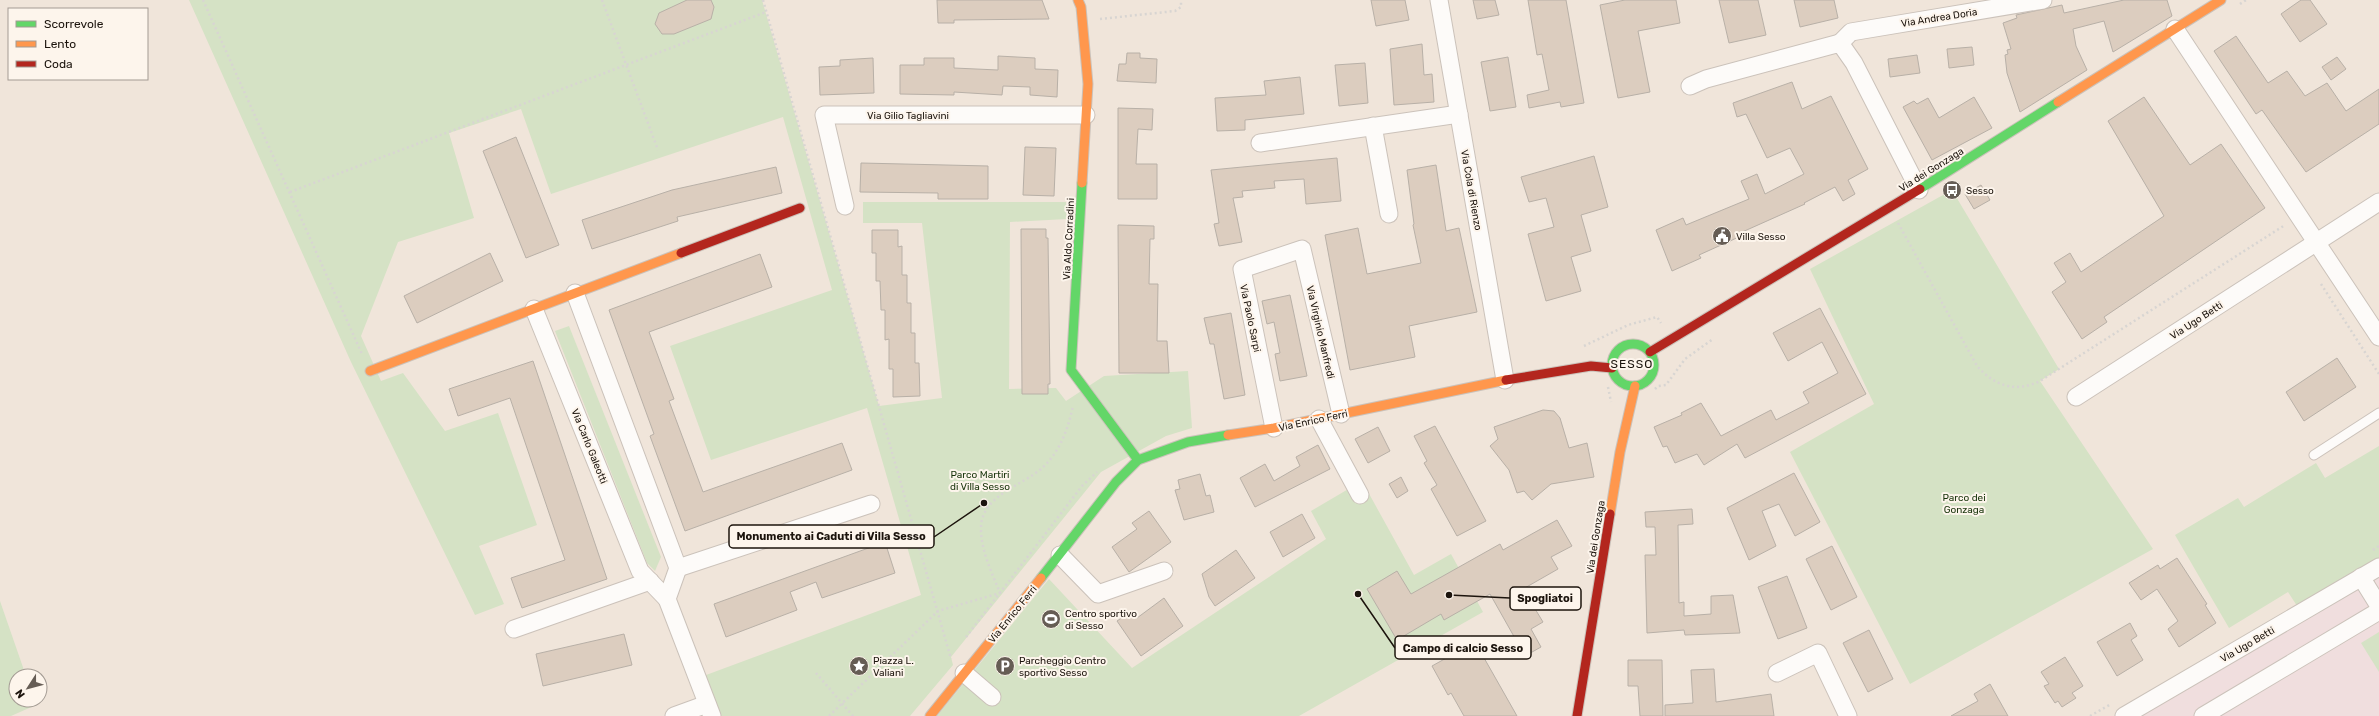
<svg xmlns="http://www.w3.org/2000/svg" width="2379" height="716" font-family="Rubik,sans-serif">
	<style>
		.education { fill: #f0dede }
		.green { fill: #d5e2c5 }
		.building { fill: #dccdbf; stroke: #b8b0a7 }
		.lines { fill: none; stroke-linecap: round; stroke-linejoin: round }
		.lane-casing { stroke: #cbc2ba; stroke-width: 11 }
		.street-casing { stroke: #cbc2ba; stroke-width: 19 }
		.fast-casing { stroke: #cbc2ba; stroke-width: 11 }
		.slow-casing { stroke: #cbc2ba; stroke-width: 11 }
		.jam-casing { stroke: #cbc2ba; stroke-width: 11 }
		.path { stroke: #d8d5d2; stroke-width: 2.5; stroke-dasharray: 2 3; stroke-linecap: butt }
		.lane { stroke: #fdfbf9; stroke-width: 9 }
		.street { stroke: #fdfbf9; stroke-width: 17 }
		.fast { stroke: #63d668; stroke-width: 9 }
		.slow { stroke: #ff974d; stroke-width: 9 }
		.jam { stroke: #b3261e; stroke-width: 9 }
		.labels { text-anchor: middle; stroke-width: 4; stroke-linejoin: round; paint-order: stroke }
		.street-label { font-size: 10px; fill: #1c140d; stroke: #fdf5ec }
		.poi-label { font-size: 10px; fill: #1c140d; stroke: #fdf5ec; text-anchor: start }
		.park-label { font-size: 10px; fill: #17330a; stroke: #fdf5ec }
		.quarter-label { font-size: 12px; letter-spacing: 1px; fill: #1c140d; stroke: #fdf5ec }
		.leader { fill: none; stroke: #1c140d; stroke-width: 1.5 }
		.callout-dot { fill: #1c140d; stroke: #fdf5ec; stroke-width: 1.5 }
		.callout { fill: #fdf5ec; stroke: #1c140d; stroke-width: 1.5 }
		.callout-label { font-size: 11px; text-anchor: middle; font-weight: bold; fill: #1c140d }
	</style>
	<rect width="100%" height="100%" fill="#f0e5da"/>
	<polygon class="education" points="2379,567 2379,716 2124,716"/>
	<g class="green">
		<polygon points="189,0 762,0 879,406 942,398 922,223 863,223 863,202 1066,202 1067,219 1010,222 1009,389 1056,388 1066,401 1104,376 1188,371 1192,428 1166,436 1101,472 951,657 953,665 910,716 712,716 698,678 921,595 867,408 711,460 670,346 832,290 783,117 551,194 521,109 449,133 474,218 398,242 361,336 381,381 403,373 445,431 498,413 537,525 479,546 504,604 475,615 351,362"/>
		<polygon points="1952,190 2059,369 2040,381 2153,549 1910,684 1790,452 1874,404 1810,269"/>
		<polygon points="569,326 661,557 655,571 647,563 555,331"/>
		<polygon points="2379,446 2379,567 2301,612 2288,592 2229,628 2175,535 2238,498 2244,507 2316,463 2325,478"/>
		<polygon points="1362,481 1414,575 1451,554 1483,612 1299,716 937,716 1049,579 1132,668 1326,539 1311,511"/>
		<polygon points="0,601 26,676 16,676 16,700 34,700 36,705 11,716 0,716"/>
		<polygon points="2379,632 2379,672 2361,643"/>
	</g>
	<g class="building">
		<polygon points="687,0 711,0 714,7 711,19 674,34 662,34 655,24 659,13"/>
		<polygon points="937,0 1042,0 1049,19 954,20 954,23 938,23"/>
		<polygon points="1371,0 1405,0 1409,20 1376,26"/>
		<polygon points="1473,0 1495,0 1499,15 1477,19"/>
		<polygon points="1528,0 1566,0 1584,103 1561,107 1560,102 1529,108 1527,95 1549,90 1542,54 1537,55"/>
		<polygon points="1625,0 1676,0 1680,23 1638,31 1650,92 1618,98 1600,5"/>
		<polygon points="1719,0 1758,0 1766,35 1729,43"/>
		<polygon points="1794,0 1834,0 1838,18 1800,27"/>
		<polygon points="2124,0 2167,0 2172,16 2113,52 2104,21 2073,29 2076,46 2087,70 2020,112 2007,73 2005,55 2008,54 2007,50 2011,49 2003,23 2017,18 2016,15 2062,5 2064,13"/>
		<polygon points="2301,0 2310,0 2327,24 2300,42 2281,14"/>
		<polygon points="2236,36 2268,83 2287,71 2305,96 2327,83 2346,111 2379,89 2379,124 2306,172 2262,110 2256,114 2214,51"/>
		<polygon points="1422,44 1424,75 1432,74 1434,102 1394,105 1390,49"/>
		<polygon points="1972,47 1974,65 1949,68 1947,49"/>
		<polygon points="1127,53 1140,53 1140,58 1157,59 1156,83 1117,81 1119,64 1126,64"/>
		<polygon points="1917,55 1920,73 1890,77 1888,59"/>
		<polygon points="998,56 1035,58 1035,69 1058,70 1057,97 1030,95 1030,87 1003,86 1002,95 954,92 954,95 900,94 900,65 924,65 924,58 954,58 954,68 998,70"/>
		<polygon points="1508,57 1516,107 1490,111 1481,62"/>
		<polygon points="2337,57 2346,69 2331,80 2322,67"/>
		<polygon points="873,58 874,93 820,95 819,67 840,66 840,60"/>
		<polygon points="1365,63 1368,103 1339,106 1335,65"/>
		<polygon points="1300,77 1304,114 1245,120 1245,130 1217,131 1215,98 1266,95 1264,81"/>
		<polygon points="1792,82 1802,109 1831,96 1868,169 1848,180 1855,194 1843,201 1835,187 1804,203 1805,204 1740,233 1741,236 1699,255 1701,258 1672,271 1656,230 1683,218 1686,225 1749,199 1741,181 1757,174 1765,194 1804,174 1790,148 1767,158 1746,114 1737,117 1733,103"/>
		<polygon points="1974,97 1992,128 1932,160 1903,107 1914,101 1917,104 1928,98 1939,118"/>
		<polygon points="2144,97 2190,165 2221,144 2265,208 2104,317 2107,322 2082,339 2052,292 2066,282 2054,263 2070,253 2081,272 2164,216 2108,121"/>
		<polygon points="1118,108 1153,109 1152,130 1138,129 1136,164 1157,164 1157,199 1118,199"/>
		<polygon points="516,137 559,245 526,258 483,151"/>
		<polygon points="1025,147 1056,148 1054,196 1023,195"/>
		<polygon points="1594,156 1608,207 1581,215 1591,251 1571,257 1581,291 1546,301 1528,234 1554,227 1546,198 1529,202 1521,177"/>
		<polygon points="1337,158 1341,201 1306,204 1304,179 1274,181 1275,188 1242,191 1243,197 1233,198 1242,242 1219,246 1214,224 1219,223 1211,170"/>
		<polygon points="861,163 988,166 988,199 938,199 938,193 860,192"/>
		<polygon points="1436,165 1446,231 1459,228 1477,312 1409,326 1415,357 1350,370 1325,235 1358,228 1367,274 1421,263 1413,225 1414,224 1407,170"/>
		<polygon points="776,167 782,193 677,217 678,221 592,249 582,220 672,190"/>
		<polygon points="1981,185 1990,200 1974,209 1965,194"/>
		<polygon points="1118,225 1154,226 1154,239 1150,239 1149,284 1158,284 1157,341 1167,341 1169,373 1119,373"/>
		<polygon points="1021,229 1046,229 1046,238 1048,238 1050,384 1048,384 1048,394 1022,394"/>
		<polygon points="872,230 898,230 898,247 902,246 902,275 907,275 907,303 911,303 911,333 915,333 915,363 919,363 920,396 893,397 893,369 889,369 889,339 885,340 885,310 881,310 880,281 876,281 876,253 872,253"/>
		<polygon points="490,253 503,281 417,323 404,296"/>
		<polygon points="760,254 772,287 649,332 674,399 669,401 703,492 842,443 852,470 685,531 650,436 654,434 609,310"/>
		<polygon points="1290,295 1307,376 1280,381 1275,354 1280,353 1274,322 1267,324 1262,301"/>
		<polygon points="1820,308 1866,394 1745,458 1737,444 1704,465 1697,454 1675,463 1667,446 1663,447 1654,427 1682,415 1681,413 1701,403 1721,436 1771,410 1776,420 1809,403 1803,392 1838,373 1822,342 1788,361 1773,333"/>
		<polygon points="1231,313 1245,395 1224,399 1214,344 1210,344 1204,318"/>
		<polygon points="2337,358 2356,387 2304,421 2286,392"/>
		<polygon points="533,361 607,579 522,608 511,578 565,560 510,398 458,416 449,389"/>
		<polygon points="1543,410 1554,411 1560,418 1569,448 1587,443 1594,477 1551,484 1532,500 1524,491 1517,493 1509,470 1490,446 1498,439 1494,427"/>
		<polygon points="1435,426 1486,521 1457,536 1431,489 1437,485 1424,463 1427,461 1414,436"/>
		<polygon points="1378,427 1390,451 1368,463 1355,439"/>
		<polygon points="1318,445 1330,469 1255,507 1240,478 1265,464 1274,481 1300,466 1296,457"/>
		<polygon points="1794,473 1820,522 1795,536 1779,504 1762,511 1776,546 1749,560 1727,508"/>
		<polygon points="1200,474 1206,496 1210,495 1214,512 1184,520 1175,490 1180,489 1178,480"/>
		<polygon points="1401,477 1408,491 1397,498 1389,484"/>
		<polygon points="1692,509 1693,524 1678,525 1679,603 1684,602 1684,616 1711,614 1711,596 1733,595 1740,633 1685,635 1684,630 1647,633 1645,555 1656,555 1655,527 1646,527 1645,512"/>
		<polygon points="1149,511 1171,542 1129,572 1112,547 1137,529 1132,523"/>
		<polygon points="1302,514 1315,538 1283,557 1270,532"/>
		<polygon points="1557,520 1572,546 1551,557 1558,569 1523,589 1543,622 1531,629 1541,647 1525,656 1490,594 1444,620 1441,614 1397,640 1367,589 1397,571 1411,594 1500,544 1503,550"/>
		<polygon points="885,542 895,573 822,598 816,582 790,592 797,610 726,637 714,604"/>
		<polygon points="1832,546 1857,597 1831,610 1806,559"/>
		<polygon points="1236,550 1255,578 1215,606 1209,597 1202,574"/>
		<polygon points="2177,558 2207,604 2205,605 2216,623 2179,647 2168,629 2178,621 2157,589 2141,600 2129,583 2158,565 2160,569"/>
		<polygon points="1787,576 1807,628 1778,639 1758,587"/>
		<polygon points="1164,598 1183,626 1141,656 1117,621 1132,611 1137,618"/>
		<polygon points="2130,623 2137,636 2131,640 2143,660 2117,676 2097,642"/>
		<polygon points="1869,630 1893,679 1868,692 1843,643"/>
		<polygon points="624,634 632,665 543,686 536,654"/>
		<polygon points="1475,642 1517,716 1464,716 1451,693 1448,695 1432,666"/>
		<polygon points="2065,657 2083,686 2072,693 2076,698 2062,707 2058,701 2055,703 2044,686 2049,684 2041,672"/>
		<polygon points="1628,660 1662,660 1663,716 1640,716 1638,686 1628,686"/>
		<polygon points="1714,669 1716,702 1771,694 1774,716 1665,716 1665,705 1693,703 1691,670"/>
		<polygon points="1990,684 2008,716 1951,716 1978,701 1974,694"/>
	</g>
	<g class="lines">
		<g class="lane-casing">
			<polyline id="lane" points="2314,455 2379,413"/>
		</g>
		<g class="street-casing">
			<g id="street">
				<polyline points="1439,0 1505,380"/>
				<polyline points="2175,29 2379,337"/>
				<polyline points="1840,43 1851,32 2043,0"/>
				<polyline points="1690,86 1706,79 1840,43 1854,63 1919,190"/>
				<polyline points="1373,126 1389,214"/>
				<polyline points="1260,143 1459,114"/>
				<polyline points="845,206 824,115 1086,115"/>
				<polyline points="575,293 678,568 667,599 712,716"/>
				<polyline points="534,309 640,571 667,599"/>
				<polyline points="2076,397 2379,202"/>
				<polyline points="1319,419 1360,495"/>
				<polyline points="1274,428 1242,269 1302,249 1341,414"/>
				<polyline points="1060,555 1098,594 1164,571"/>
				<polyline points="678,568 871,504"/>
				<polyline points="2361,577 2379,606"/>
				<polyline points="514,629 650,581"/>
				<polyline points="964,673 992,697"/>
				<polyline points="1777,673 1818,653 1848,716"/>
				<polyline points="674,716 707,704"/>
				<polyline points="2124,716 2379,567"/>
				<polyline points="2203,716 2379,611"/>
			</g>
		</g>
		<g class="fast-casing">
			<g id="fast">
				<polyline points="1082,183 1071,370 1138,460"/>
				<polyline points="1920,189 2058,102"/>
				<circle cx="1633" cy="365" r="21"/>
				<polyline points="1041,578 1116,482 1138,460 1188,442 1228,435"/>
			</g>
		</g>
		<g class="slow-casing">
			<g id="slow">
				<polyline points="1078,0 1081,7 1088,84 1082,183"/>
				<polyline points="2058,102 2221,0"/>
				<polyline points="370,371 681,253"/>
				<polyline points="1228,435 1274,428 1506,380"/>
				<polyline points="1610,514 1620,452 1635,386"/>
				<polyline points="930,716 1041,578"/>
			</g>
		</g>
		<g class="jam-casing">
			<g id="jam">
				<polyline points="681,253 800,208"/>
				<polyline points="1650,352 1920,189"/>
				<polyline points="1506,380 1591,366 1612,368"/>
				<polyline points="1577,716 1610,514"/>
			</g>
		</g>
		<g class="path">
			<polyline points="203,0 362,354"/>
			<polyline points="602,0 658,150"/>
			<polyline points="763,0 951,659"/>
			<polyline points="2240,4 2246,0"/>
			<polyline points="1100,19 1175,11 1181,7 1181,0"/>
			<polyline points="290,192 766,12"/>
			<path d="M1898 223 1977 366C1995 386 2015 393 2040 381L2285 225"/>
			<polyline points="2321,284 2379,374"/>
			<polyline points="1584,346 1628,325 1657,317 1661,323"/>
			<polyline points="1608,387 1611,402"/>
			<polyline points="1655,389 1658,386 1666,385 1685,359 1713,339"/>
			<polyline points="2373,550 2379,546"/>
			<polyline points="966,637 1082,486 1097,472"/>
			<polyline points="816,673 853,716"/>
			<path d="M829 716 938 611 1000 593C992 573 981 551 981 529 980 496 1022 486 1042 468 1060 452 1068 429 1073 406"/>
			<polyline points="2090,716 2111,704"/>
		</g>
		<use href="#lane" class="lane"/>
		<use href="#street" class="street"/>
		<use href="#fast" class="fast"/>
		<use href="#slow" class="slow"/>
		<use href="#jam" class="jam"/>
	</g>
	<defs>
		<g id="bus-disc" transform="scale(1)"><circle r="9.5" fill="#665d55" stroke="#fdf5ec"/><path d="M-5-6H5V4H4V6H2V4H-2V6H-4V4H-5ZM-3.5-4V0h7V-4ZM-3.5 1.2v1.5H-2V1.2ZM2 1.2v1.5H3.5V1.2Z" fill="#fff"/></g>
		<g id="civic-disc" transform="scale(1)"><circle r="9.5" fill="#665d55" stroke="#fdf5ec"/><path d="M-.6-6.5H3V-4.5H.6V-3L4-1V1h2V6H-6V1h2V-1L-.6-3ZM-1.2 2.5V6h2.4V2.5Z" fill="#fff"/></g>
		<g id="stadium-disc" transform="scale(1)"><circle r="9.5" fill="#665d55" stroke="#fdf5ec"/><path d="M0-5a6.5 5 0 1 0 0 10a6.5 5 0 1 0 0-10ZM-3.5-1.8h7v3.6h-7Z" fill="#fff"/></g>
		<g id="sight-disc" transform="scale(1)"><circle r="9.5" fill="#665d55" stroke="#fdf5ec"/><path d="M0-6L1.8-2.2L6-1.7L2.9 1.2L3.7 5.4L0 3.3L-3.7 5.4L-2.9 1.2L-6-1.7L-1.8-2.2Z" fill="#fff"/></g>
		<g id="parking-disc" transform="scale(1)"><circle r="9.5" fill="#665d55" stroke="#fdf5ec"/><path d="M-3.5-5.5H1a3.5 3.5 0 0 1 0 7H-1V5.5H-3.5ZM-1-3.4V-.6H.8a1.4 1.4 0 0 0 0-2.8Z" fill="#fff"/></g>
	</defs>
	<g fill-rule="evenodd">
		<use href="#bus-disc" x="1952" y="190"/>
		<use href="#civic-disc" x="1722" y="236"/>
		<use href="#stadium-disc" x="1051" y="619"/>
		<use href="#sight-disc" x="859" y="666"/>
		<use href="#parking-disc" x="1005" y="666"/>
	</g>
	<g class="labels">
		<g class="street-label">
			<text transform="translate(1939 17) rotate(-9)" y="4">Via Andrea Doria</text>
			<text x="908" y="119">Via Gilio Tagliavini</text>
			<text transform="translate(1931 169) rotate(-32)" y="4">Via dei Gonzaga</text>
			<text transform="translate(1472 190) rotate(80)" y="4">Via Cola di Rienzo</text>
			<text transform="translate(1068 239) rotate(-87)" y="4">Via Aldo Corradini</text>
			<text transform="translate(1251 318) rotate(78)" y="4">Via Paolo Sarpi</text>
			<text transform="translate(2196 320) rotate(-33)" y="4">Via Ugo Betti</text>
			<text transform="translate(1321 332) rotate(77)" y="4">Via Virginio Manfredi</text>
			<text transform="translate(1313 420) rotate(-12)" y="4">Via Enrico Ferri</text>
			<text transform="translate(590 446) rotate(68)" y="4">Via Carlo Galeotti</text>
			<text transform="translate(1595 537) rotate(-81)" y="4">Via dei Gonzaga</text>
			<text transform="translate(1012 614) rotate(-51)" y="4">Via Enrico Ferri</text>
			<text transform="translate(2247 644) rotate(-30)" y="4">Via Ugo Betti</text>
		</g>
		<g class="poi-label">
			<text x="1966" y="194">Sesso</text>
			<text x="1736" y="240">Villa Sesso</text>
			<text x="1065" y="617">Centro sportivo<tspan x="1065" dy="12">di Sesso</tspan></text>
			<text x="873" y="664">Piazza L.<tspan x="873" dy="12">Valiani</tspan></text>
			<text x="1019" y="664">Parcheggio Centro<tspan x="1019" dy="12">sportivo Sesso</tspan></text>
		</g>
		<g class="park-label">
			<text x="980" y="478">Parco Martiri<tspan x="980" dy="12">di Villa Sesso</tspan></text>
			<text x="1964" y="501">Parco dei<tspan x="1964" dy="12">Gonzaga</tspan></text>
		</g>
		<g class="quarter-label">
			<text x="1632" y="368">SESSO</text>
		</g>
	</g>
	<path class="leader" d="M984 503L934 537M1449 595L1510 598M1358 594L1395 648"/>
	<g class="callout-dot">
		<circle cx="984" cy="503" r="4"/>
		<circle cx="1449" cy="595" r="4"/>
		<circle cx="1358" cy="594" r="4"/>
	</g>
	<g class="callout">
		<rect x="729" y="525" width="205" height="23" rx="4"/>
		<rect x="1510" y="587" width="71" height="23" rx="4"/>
		<rect x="1395" y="636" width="136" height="23" rx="4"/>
	</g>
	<g class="callout-label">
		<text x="831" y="540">Monumento ai Caduti di Villa Sesso</text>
		<text x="1545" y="602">Spogliatoi</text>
		<text x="1463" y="652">Campo di calcio Sesso</text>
	</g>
	<rect x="8" y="8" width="140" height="72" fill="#fdf5ec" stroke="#a39b93"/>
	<rect x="16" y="21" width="20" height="6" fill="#63d668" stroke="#a39b93"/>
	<text x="44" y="28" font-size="12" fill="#1c140d">Scorrevole</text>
	<rect x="16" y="41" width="20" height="6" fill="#ff974d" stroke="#a39b93"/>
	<text x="44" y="48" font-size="12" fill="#1c140d">Lento</text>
	<rect x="16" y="61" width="20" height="6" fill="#b3261e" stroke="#a39b93"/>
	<text x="44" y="68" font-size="12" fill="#1c140d">Coda</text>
	<g transform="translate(28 688) rotate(234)"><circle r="19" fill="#fdf5ec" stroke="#a39b93"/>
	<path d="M0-3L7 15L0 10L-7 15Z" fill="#665d55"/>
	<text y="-6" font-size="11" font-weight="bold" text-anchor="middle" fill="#1c140d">N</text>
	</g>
</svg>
